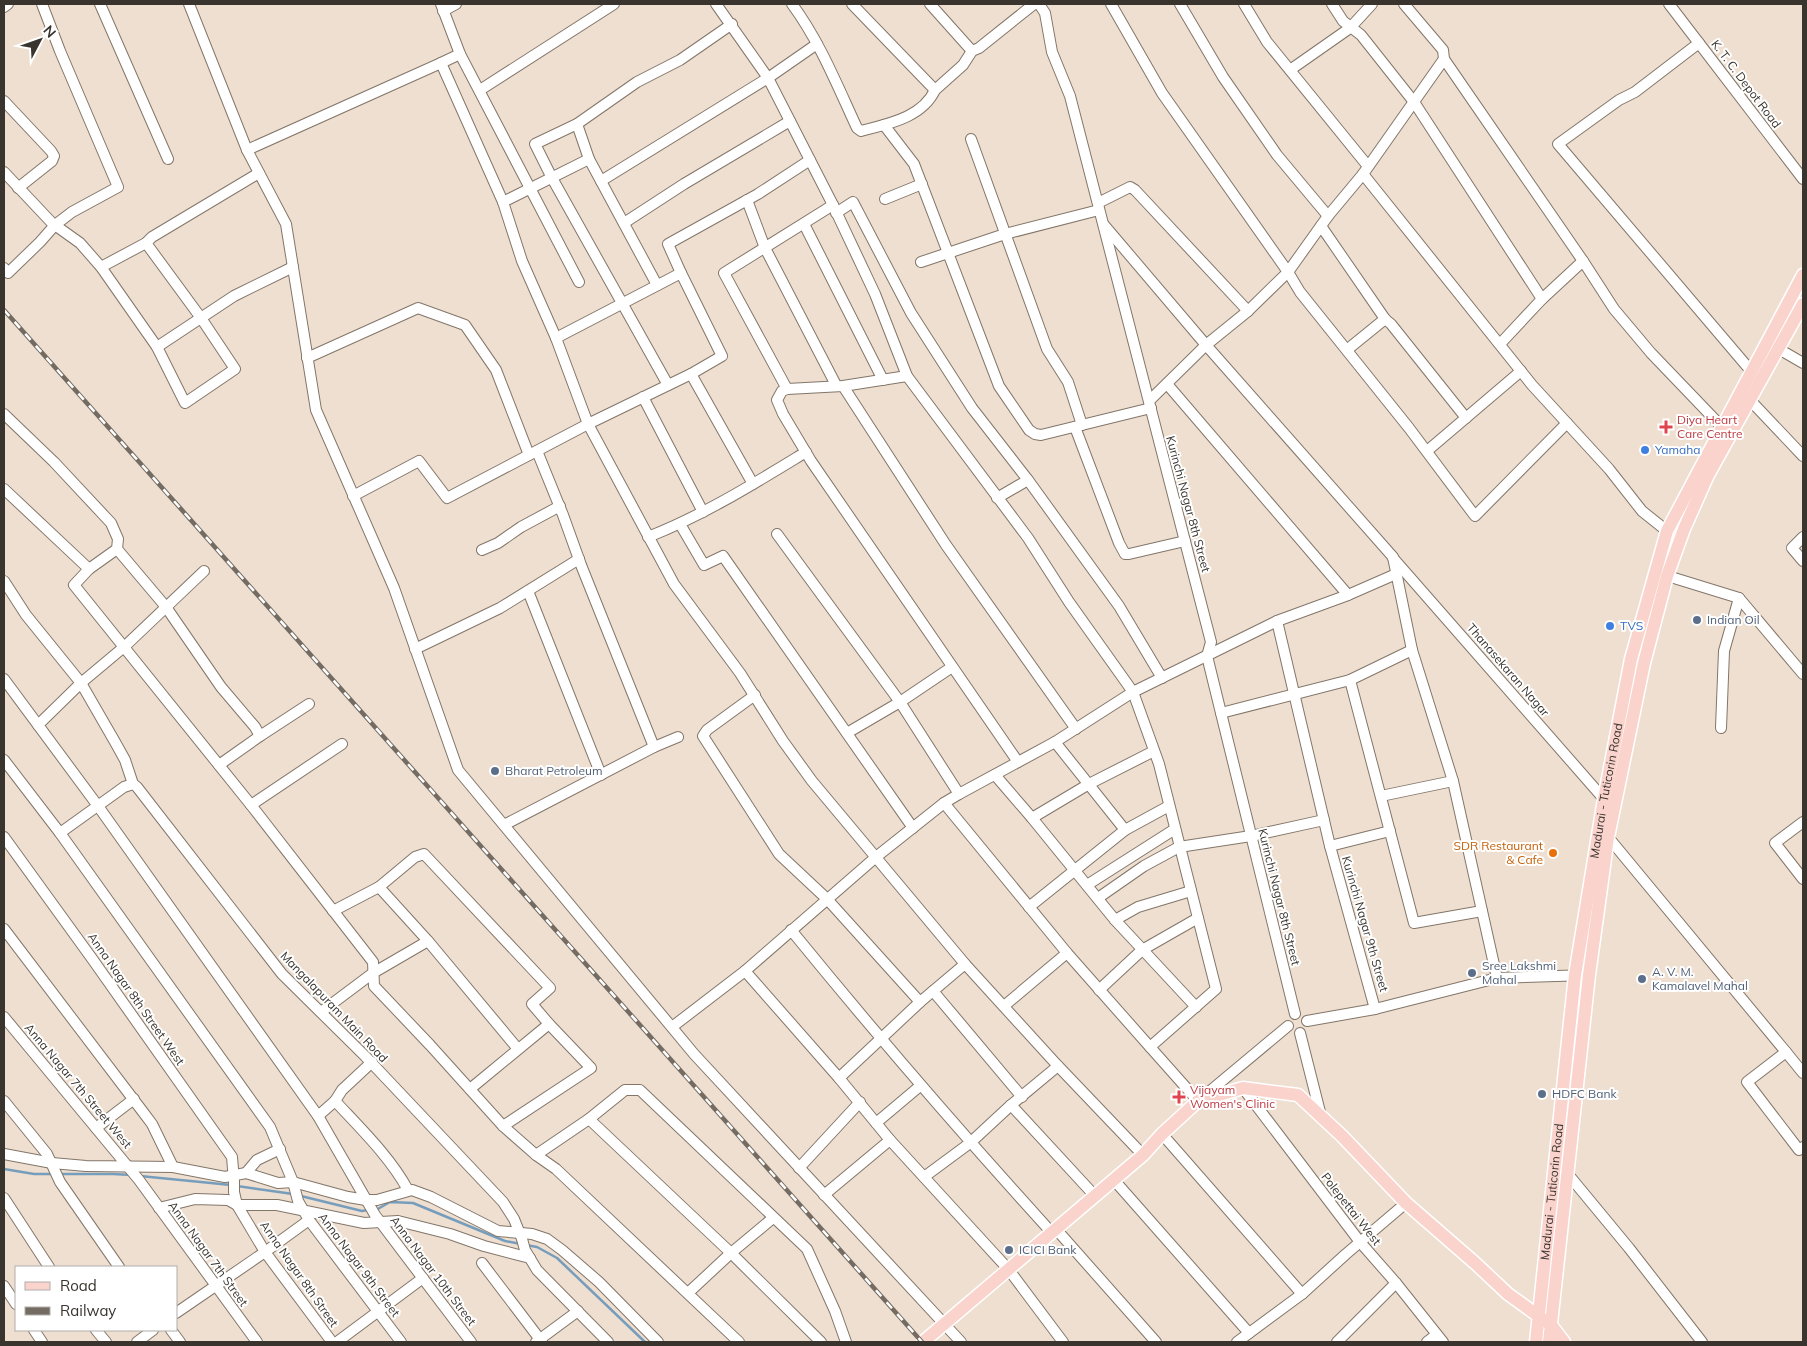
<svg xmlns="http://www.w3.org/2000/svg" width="1807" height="1346" font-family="Mulish,sans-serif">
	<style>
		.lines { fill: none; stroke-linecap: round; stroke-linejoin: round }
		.stream { stroke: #779dbd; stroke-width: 2.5 }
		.minor-casing { stroke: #837669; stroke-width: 12 }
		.major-casing { stroke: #fff; stroke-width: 15 }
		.minor { stroke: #fff; stroke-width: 10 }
		.major { stroke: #fbd3cd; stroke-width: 12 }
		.rail-casing { stroke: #746c63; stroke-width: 4.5 }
		.rail { stroke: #fff; stroke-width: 2.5; stroke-dasharray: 8; stroke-linecap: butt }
		.health-dot { fill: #e0444e; stroke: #fff; stroke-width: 2 }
		.shop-dot { fill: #3f7fe0; stroke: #fff; stroke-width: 2 }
		.service-dot { fill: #5c6f8a; stroke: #fff; stroke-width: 2 }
		.food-dot { fill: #e8710a; stroke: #fff; stroke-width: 2 }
		.labels { text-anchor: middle; stroke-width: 4; stroke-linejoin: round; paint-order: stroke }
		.street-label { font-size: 12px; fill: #39342e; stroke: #fff }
		.health-label { font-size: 12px; fill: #be3a42; stroke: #fff; text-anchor: start }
		.shop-label { font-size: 12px; fill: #366cbe; stroke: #fff; text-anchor: start }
		.service-label { font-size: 12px; fill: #4e5e75; stroke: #fff; text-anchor: start }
		.food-label { font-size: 12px; fill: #c56008; stroke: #fff; text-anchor: end }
	</style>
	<rect width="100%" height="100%" fill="#eedfd0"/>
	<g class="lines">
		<g class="stream">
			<polyline points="4,1169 34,1174 52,1174"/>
			<polyline points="60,1174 113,1174 132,1175"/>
			<polyline points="140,1176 231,1185"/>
			<polyline points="237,1186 293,1194"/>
			<polyline points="301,1196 362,1211 368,1210"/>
			<polyline points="376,1210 390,1202 413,1203 505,1241 521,1244"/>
			<polyline points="526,1245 537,1247 557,1258 645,1342"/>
		</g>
		<g class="minor-casing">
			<g id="minor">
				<polyline points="100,4 168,159"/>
				<polyline points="189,4 247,150 286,224 316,410 394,588 458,770 694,1054 961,1342"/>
				<polyline points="441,4 460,54 579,282"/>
				<polyline points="716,4 768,78 833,205 875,294 907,376 1028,538 1069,602 1133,692 1159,764 1216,989 1150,1047 1198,1101 1288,1026"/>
				<path d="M792 4C820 42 837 85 857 128L861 131C887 124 922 118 935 90L963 65 972 51 979 48 1034 4"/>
				<polyline points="852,4 935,90"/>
				<polyline points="930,4 972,51"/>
				<polyline points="1039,4 1045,13 1052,52 1070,96 1211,642 1207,656 1295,1014"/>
				<polyline points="1111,4 1162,93 1288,272 1300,292 1409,428 1475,516 1567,423"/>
				<polyline points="1180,4 1223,77 1277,155 1328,216"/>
				<polyline points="1244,4 1267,42 1367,165"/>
				<polyline points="1332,4 1343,21 1361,35 1414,102 1542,299 1500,344"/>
				<polyline points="1404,4 1443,50 1444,59 1583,261 1614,309 1651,353 1721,426"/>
				<polyline points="1669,4 1803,179"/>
				<polyline points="4,7 8,4"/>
				<polyline points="443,11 456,4"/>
				<polyline points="1699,43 1635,92 1619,100 1558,144 1751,371"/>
				<polyline points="460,54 441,63 503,202 522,261 556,338"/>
				<polyline points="1290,70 1350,28 1372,4"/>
				<polyline points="480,90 614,4"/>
				<polyline points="4,101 51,151 54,156 52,161 18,188"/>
				<polyline points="577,124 589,159"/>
				<polyline points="884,125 914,164 999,386 1029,430 1035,434 1041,435 1151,408"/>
				<polyline points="971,139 1047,349 1068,382 1082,425"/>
				<polyline points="247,150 441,63"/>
				<polyline points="810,160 758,194 668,244 681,273 556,338 588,424 674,584 740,673 783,741 812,781 965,964"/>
				<polyline points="4,172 52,223 80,243 101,267 157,347 185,403 235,369 201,318 146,243"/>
				<polyline points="1363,174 1532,385 1609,469 1642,511 1667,531"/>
				<polyline points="601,181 768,78 817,44"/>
				<polyline points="885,199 922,184"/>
				<polyline points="747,200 765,248 836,385"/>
				<polyline points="503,202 589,159 657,285"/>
				<polyline points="1098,203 1130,187 1135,190 1248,311"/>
				<polyline points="836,213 853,202 911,313 972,408 1028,480 1119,606 1162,678"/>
				<polyline points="624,223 684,184 790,121"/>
				<polyline points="804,224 883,380"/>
				<polyline points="1104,225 1206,345 1393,557 1412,650 1453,781 1497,978"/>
				<polyline points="1321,226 1385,319 1391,324 1466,418"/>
				<polyline points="921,262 1005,234 1099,210"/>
				<polyline points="101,267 146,243 152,237 259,173"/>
				<polyline points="4,268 8,273 40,242 55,225 72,212 118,187 60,51 42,4"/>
				<polyline points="1542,299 1583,261"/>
				<polyline points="157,347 234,296 293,267"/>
				<polyline points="1777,348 1803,363"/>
				<polyline points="1348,349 1385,319"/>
				<polyline points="307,358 418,308 465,325 496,370 529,455"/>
				<polyline points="691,374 753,484"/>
				<polyline points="907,376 843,386 787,389 782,391 777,400 783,414 811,461 1018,762"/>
				<polyline points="1167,384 1348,595"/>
				<polyline points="668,385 552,178 535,144 577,124 637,82 680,60 732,24"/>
				<polyline points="843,386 946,545 1076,729"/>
				<polyline points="787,389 724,273 833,205"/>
				<polyline points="643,397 703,512"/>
				<polyline points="1749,399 1803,456"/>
				<polyline points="1149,401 1206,345 1248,311 1288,272 1328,216 1363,174 1444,59"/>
				<polyline points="4,414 54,462 111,523 118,539 117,549 89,569"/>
				<polyline points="1075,427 1119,543 1125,554 1129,554 1185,541"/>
				<polyline points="537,451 563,515 581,565 654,747"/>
				<polyline points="1427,451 1521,371"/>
				<polyline points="4,489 89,569 74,585 251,805 373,962 374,986 430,1045 503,1126 536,1155 556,1169 739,1342"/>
				<polyline points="353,496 419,461 447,498 588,424 691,374 722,356 681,273"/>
				<polyline points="997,498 1028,480"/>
				<polyline points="680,524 704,565 723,556 913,828"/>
				<polyline points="777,534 900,702 959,794"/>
				<path d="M648 537C704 515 755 483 806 452"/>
				<polyline points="1803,537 1792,548 1803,561"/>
				<polyline points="117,549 166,607 221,687 255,727 260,736"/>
				<polyline points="482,550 498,543 521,527 560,506"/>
				<polyline points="1393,558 1604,799"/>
				<polyline points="1661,574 1739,598 1803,674"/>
				<polyline points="4,581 26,615 81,683 115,742 125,760 133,784"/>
				<polyline points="528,591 601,775"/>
				<polyline points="1277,621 1330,846 1375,1009"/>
				<polyline points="415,649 500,608 579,559"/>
				<polyline points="4,679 98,806 318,1116 375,1215 471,1342"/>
				<polyline points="1350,680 1414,923 1482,911"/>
				<polyline points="755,695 707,730 703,736 779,854 827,899 920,1002"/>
				<polyline points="1221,713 1350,680 1412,650"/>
				<polyline points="38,725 81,683 124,647 204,571"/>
				<polyline points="1721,728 1724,651 1739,598"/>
				<polyline points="847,733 900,702 952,667"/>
				<polyline points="1055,742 1125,830"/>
				<polyline points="4,760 60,833 270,1127 293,1182 298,1201 309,1220 401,1342"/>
				<polyline points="219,765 260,736 309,704"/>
				<polyline points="995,775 1032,818 1115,920 1196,1007"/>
				<polyline points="1381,796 1453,781"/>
				<polyline points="944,803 1067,953 1150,1047"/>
				<polyline points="251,805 342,744"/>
				<polyline points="1032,818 1089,784 1154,751"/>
				<polyline points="1803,822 1775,843 1803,879"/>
				<polyline points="504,825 654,747 678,737"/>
				<polyline points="60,833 124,787 133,784 137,787 282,974 365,1056 503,1202 514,1219 522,1239 525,1250 537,1270 608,1342"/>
				<polyline points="4,837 93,960 232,1157 234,1181 234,1192 237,1205 265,1252 332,1342"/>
				<polyline points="1608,837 1786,1052"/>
				<polyline points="1330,846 1390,831"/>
				<polyline points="1087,885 1175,829"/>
				<polyline points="379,887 428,941 518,1049"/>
				<polyline points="1098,898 1144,866 1179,847 1251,836 1324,820"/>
				<polyline points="1029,907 1125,830 1169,806"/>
				<polyline points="333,911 379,887 415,857 424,854 550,988 532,1004 549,1024 591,1068 503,1126"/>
				<polyline points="1115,920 1138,907 1191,891"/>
				<polyline points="4,929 143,1112 152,1124 173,1167"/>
				<path d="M791 930C875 1033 962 1134 1052 1233"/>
				<polyline points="745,971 839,1078"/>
				<polyline points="1099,990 1142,950 1198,918"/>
				<polyline points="933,991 1022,1097"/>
				<polyline points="1004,1006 1067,953"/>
				<polyline points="321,1012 373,973 428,941"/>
				<polyline points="4,1017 139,1180 257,1342"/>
				<polyline points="1307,1021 1375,1009 1497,978 1589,975"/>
				<polyline points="672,1027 745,971 876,857 944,803 959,794 1055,742 1133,692 1277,621 1348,595 1396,574"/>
				<polyline points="1300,1033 1321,1116"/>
				<polyline points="1803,1073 1786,1052 1747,1082 1799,1150 1803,1147"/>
				<polyline points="1243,1088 1360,1242 1396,1283 1443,1342"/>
				<polyline points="470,1089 549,1024"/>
				<polyline points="4,1101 47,1154 60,1182 119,1267"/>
				<path d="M335 1101C361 1129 390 1157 408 1190"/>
				<polyline points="1011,1105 1095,1196"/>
				<polyline points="318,1116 335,1101 342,1090 372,1062"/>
				<polyline points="589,1119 731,1253 821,1342"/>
				<polyline points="876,1123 920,1086"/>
				<polyline points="96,1128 134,1099"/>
				<polyline points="1162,1134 1302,1294"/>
				<polyline points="4,1154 52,1163 86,1166 173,1167 225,1177 246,1173 278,1183 293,1182 348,1197 366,1200 377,1200 412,1190 431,1197 498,1231 532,1234 547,1239 562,1250 599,1282 658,1342"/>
				<polyline points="536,1155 589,1119 625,1090 640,1090 807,1249 835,1311 846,1342"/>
				<polyline points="799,1168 860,1102"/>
				<polyline points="246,1173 257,1160 280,1149"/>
				<polyline points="1567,1173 1629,1248 1702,1342"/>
				<polyline points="924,1177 970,1143 1011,1105 1058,1066"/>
				<polyline points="1114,1180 1249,1333"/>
				<polyline points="824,1195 890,1140"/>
				<polyline points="4,1198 49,1267"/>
				<polyline points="159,1208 195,1199 228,1200 237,1205 277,1205 364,1223 398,1221 450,1234 484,1246 530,1258"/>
				<polyline points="1056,1229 1156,1342"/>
				<polyline points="482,1263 542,1342"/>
				<polyline points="4,1286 16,1304"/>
				<polyline points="688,1293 731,1253 773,1218"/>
				<polyline points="176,1313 265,1252 309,1220"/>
				<polyline points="34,1330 42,1342"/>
				<polyline points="96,1330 106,1342"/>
				<polyline points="171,1330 180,1342"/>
				<polyline points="137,1342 153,1330"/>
				<polyline points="337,1342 423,1278"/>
				<polyline points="536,1342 578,1311"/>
				<polyline points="1063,1342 1009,1270 890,1140 839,1078 920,1002 965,964 1058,1066 1143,1155"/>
				<polyline points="1237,1342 1302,1294 1346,1254 1406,1203"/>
				<polyline points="1337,1342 1396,1283"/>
				<polyline points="1427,1342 1436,1335"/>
			</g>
		</g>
		<g class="major-casing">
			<g id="major">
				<polyline points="923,1342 1143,1155 1162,1134 1198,1101 1243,1088 1298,1095 1342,1136 1406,1203 1475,1263 1508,1294 1551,1325 1564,1342"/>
				<path id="s1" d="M1536 1342 1575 975 1604 799 1631 659 1667 531 1803 275"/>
				<polyline points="1549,1342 1589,975 1608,837 1644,663 1667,576 1684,529 1708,475 1803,304"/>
			</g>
		</g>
		<use href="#minor" class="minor"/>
		<use href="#major" class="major"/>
		<g class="rail-casing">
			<polyline id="rail" points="4,310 922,1342"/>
		</g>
		<use href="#rail" class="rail"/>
	</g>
	<g class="health-dot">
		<path d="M1663.5 419.5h5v5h5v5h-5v5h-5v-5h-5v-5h5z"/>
		<path d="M1176.5 1089.5h5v5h5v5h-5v5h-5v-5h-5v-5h5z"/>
	</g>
	<g class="shop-dot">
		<circle cx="1645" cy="450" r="5"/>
		<circle cx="1610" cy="626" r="5"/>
	</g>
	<g class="service-dot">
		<circle cx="1697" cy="620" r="5"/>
		<circle cx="495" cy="771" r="5"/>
		<circle cx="1472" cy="973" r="5"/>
		<circle cx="1642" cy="979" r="5"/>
		<circle cx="1542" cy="1094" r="5"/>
		<circle cx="1009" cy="1250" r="5"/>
	</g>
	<circle class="food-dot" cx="1553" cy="853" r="5"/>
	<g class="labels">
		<g class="street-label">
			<text transform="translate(1746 84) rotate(53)" y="4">K. T. C. Depot Road</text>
			<text transform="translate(1188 504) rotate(75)" y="4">Kurinchi Nagar 8th Street</text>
			<text transform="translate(1508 670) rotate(49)" y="4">Thanasekaran Nagar</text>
			<text dy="4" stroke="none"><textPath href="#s1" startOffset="556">Madurai - Tuticorin Road</textPath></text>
			<text transform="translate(1279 897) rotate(76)" y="4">Kurinchi Nagar 8th Street</text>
			<text transform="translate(1365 924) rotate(74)" y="4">Kurinchi Nagar 9th Street</text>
			<text transform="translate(136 999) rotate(55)" y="4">Anna Nagar 8th Street West</text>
			<text transform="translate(334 1007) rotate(46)" y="4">Mangalapuram Main Road</text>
			<text transform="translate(78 1086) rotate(50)" y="4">Anna Nagar 7th Street West</text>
			<text dy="4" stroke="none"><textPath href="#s1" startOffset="151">Madurai - Tuticorin Road</textPath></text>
			<text transform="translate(1351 1209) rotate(52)" y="4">Polepettai West</text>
			<text transform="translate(208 1254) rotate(54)" y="4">Anna Nagar 7th Street</text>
			<text transform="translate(359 1265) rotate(53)" y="4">Anna Nagar 9th Street</text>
			<text transform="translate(433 1271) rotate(53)" y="4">Anna Nagar 10th Street</text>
			<text transform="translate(299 1274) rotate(55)" y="4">Anna Nagar 8th Street</text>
		</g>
		<g class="health-label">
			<text x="1677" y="424">Diya Heart<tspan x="1677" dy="14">Care Centre</tspan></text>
			<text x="1190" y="1094">Vijayam<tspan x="1190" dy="14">Women's Clinic</tspan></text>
		</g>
		<g class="shop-label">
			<text x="1655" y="454">Yamaha</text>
			<text x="1620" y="630">TVS</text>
		</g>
		<g class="service-label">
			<text x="1707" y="624">Indian Oil</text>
			<text x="505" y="775">Bharat Petroleum</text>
			<text x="1482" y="970">Sree Lakshmi<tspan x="1482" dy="14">Mahal</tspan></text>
			<text x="1652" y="976">A. V. M.<tspan x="1652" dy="14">Kamalavel Mahal</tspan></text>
			<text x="1552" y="1098">HDFC Bank</text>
			<text x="1019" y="1254">ICICI Bank</text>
		</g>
		<g class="food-label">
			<text x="1543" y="850">SDR Restaurant<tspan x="1543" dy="14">&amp; Cafe</tspan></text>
		</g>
	</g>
	<rect width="1807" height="1346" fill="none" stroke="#39342e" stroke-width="10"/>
	<rect x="15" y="1266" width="162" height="65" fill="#ffffff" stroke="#b0aeab"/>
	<rect x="25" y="1282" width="25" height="8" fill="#fbd3cd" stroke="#b0aeab"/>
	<text x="60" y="1291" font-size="15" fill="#39342e">Road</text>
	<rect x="25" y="1307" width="25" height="8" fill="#746c63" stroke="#b0aeab"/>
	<text x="60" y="1316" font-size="15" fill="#39342e">Railway</text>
	<g transform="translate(40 40) rotate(49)" stroke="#ffffff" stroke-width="4" paint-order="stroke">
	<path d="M0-4L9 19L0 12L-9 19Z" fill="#39342e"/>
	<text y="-8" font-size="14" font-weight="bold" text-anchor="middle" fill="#39342e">N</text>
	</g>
</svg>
